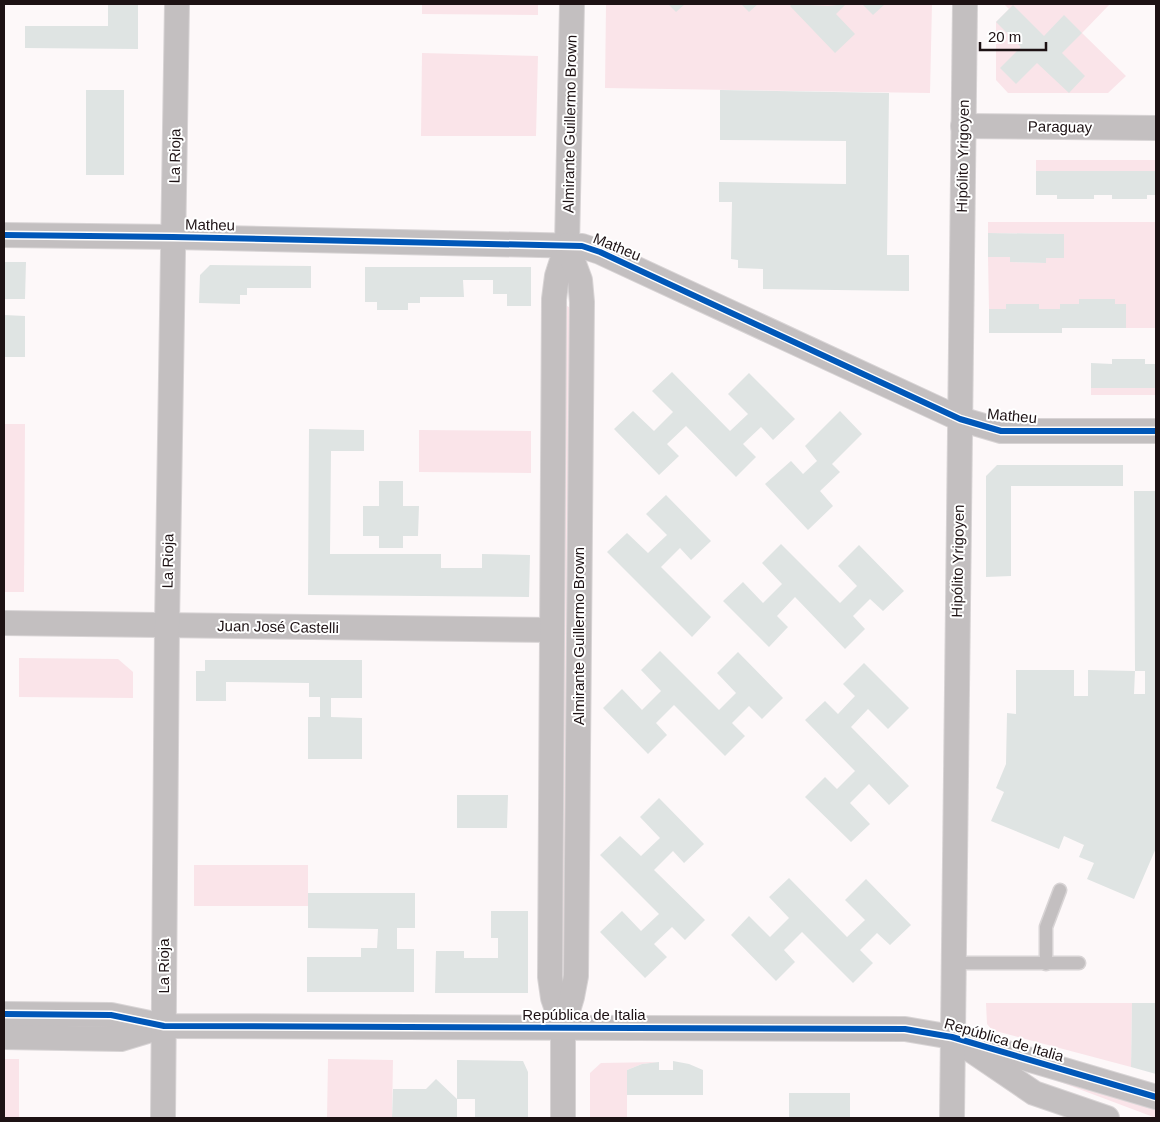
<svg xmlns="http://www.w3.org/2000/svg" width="1160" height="1122" font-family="Helvetica,sans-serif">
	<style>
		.green { fill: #fae4e9 }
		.building { fill: #dfe4e3 }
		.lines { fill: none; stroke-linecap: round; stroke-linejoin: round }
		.service-casing { stroke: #d8d4d5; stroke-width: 15 }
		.minor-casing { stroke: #d8d4d5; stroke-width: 26 }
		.service { stroke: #c3bfc0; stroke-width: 12 }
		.minor { stroke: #c3bfc0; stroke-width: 24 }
		.cycleway-casing { stroke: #fff; stroke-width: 9 }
		.cycleway { stroke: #0057b8; stroke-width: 6 }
		.labels { text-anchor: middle; stroke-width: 4; stroke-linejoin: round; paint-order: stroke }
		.street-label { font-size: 15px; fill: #1d1214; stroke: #fff }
	</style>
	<rect width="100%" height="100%" fill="#fdf8f9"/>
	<g class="green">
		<polygon points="422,4 538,4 538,15 422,14"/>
		<polygon points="606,4 932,4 930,93 605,88"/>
		<polygon points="1004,4 1110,4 1082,33 1126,76 1108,93 1008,93 996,80 996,22 1009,9"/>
		<polygon points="422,53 538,56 536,136 421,136"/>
		<rect x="1036" y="160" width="120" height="11"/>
		<polygon points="988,222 1156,222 1156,328 1126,328 1126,304 1115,304 1115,299 1079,299 1079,304 1060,304 1060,309 1039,309 1039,304 1007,304 1006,309 989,309 988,257 1010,257 1010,262 1046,263 1046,258 1064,258 1064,234 988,233"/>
		<polygon points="567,306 572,309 566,977 561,977 564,307"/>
		<rect x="1091" y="388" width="65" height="7"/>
		<polygon points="4,424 25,424 24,592 4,592"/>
		<polygon points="419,430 531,431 531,473 419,472"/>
		<polygon points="19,658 118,659 133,672 133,698 19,697"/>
		<rect x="194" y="865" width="114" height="41"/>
		<polygon points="986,1003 1132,1003 1131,1067 992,1030 987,1024"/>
		<rect x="4" y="1059" width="15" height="59"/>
		<polygon points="328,1059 393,1060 392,1118 327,1118"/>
		<polygon points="659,1062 642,1064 627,1070 627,1118 590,1118 590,1073 601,1063"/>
		<polygon points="1031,1071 1156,1108 1156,1118"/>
	</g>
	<g class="building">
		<polygon points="668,4 685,4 676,12"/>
		<polygon points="741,4 758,4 749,12"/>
		<polygon points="792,4 828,6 846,4 836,14 855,34 835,53 790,6"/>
		<polygon points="862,4 885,4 873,15"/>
		<polygon points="108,5 138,5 138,49 25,48 25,26 108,26"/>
		<polygon points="1013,5 1044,36 1064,15 1082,33 1062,53 1085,76 1069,93 1037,63 1016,84 1000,68 1021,47 996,22"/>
		<rect x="86" y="90" width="38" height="85"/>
		<polygon points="720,90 889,93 887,255 909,255 909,291 763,289 763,269 738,268 738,260 731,259 732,202 719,202 719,182 846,184 846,141 720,140"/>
		<polygon points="1036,171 1156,171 1156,195 1147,195 1147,199 1112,199 1112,195 1094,195 1094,199 1057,199 1057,195 1036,195"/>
		<polygon points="988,233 1064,234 1064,258 1046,258 1046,263 1010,262 1010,257 988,257"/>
		<polygon points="4,262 26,262 25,299 4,299"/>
		<polygon points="210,265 311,266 311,288 247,288 247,295 240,295 240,304 199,303 200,275"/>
		<polygon points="365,267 531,267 531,306 507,306 507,294 493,294 493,280 463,280 464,297 420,297 420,303 408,303 408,310 377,310 377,302 365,302"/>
		<polygon points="1079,299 1115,299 1115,304 1126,304 1126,328 1062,328 1062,333 989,333 989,309 1006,309 1006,304 1039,304 1039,309 1060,309 1060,304 1079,304"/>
		<polygon points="4,315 25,316 25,357 4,357"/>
		<polygon points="1112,359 1145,359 1145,364 1156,364 1156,388 1091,388 1091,363 1112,364"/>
		<polygon points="672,372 730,431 748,414 728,394 749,373 795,419 773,440 761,427 743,444 756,457 736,477 686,426 667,444 679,456 659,475 614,429 633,411 654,431 673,412 652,391"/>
		<polygon points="840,411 862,434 832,464 840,472 820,491 833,506 808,530 765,484 791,461 803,474 817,461 805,446"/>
		<polygon points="309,429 364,430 364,451 331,451 330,554 441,554 441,568 482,568 482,554 530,555 529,597 308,595"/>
		<polygon points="997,465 1123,465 1123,486 1011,486 1011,576 986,577 986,476"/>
		<polygon points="379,481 403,481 403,506 419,506 418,536 403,536 403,548 379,548 379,536 363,536 363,506 379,506"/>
		<polygon points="1134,491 1156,491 1156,848 1134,899 1087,879 1094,863 1079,857 1084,845 1064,836 1059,849 991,821 1004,792 996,788 1006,764 1007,713 1016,714 1016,670 1074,670 1074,696 1088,696 1088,670 1135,671 1134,694 1145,694 1145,671 1135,671"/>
		<polygon points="666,495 711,541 691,560 680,548 661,567 711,617 692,637 607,552 627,533 648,553 667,535 646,514"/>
		<polygon points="781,544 840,603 857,586 838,566 859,545 904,591 883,611 870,599 853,616 865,629 845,649 795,597 777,616 788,627 769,647 723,601 743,582 763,603 782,584 762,563"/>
		<polygon points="660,651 719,710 736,693 717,673 738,652 783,698 762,719 749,706 732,723 745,736 725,756 674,705 656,723 667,735 648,754 603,708 622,689 642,710 661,691 641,670"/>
		<polygon points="205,660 362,660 362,698 331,698 331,717 362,718 362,759 308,759 308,717 320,717 320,697 309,697 309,683 226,682 226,701 196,701 196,671 205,671"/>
		<polygon points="864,663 909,708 888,729 868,709 851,727 909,786 889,805 869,784 850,803 870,824 851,842 805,797 825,777 837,789 855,771 805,720 825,701 838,714 855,696 843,684"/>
		<polygon points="457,795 508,795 507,828 457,828"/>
		<polygon points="659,798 704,844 684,863 673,851 654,870 705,920 685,940 672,927 654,944 667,957 645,978 600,932 622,911 641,931 659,914 600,855 620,836 641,856 660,838 640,817"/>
		<polygon points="789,878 847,937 865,920 845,900 866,879 911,925 890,945 877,933 860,950 873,963 853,983 802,932 784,950 795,962 776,981 731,935 749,916 770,937 789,918 769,897"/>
		<polygon points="308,893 415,893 415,928 397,928 397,949 414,949 414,992 307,992 307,957 361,957 361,948 377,948 378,929 308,928"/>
		<polygon points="491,911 528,911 528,993 435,993 436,951 464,951 464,958 498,958 498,938 491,938"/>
		<polygon points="1132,1003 1156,1003 1156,1074 1131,1067"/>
		<polygon points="457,1060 523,1061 528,1072 528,1118 475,1118 475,1099 457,1099"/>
		<polygon points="673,1061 689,1064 703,1070 703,1095 627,1095 627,1070 642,1064 659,1062 659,1070 673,1070"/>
		<polygon points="436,1079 457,1099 457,1118 392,1118 393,1089 426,1089"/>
		<rect x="789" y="1093" width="61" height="25"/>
	</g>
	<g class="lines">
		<g class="service-casing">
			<g id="service">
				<polyline points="953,963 1079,963"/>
				<polyline points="1046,964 1046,927 1060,890"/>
			</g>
		</g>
		<g class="minor-casing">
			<g id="minor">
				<polyline points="963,126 1156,128"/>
				<polyline points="4,235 173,237 582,246 600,252 960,419 1001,431 1156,431"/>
				<polyline points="4,623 552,630"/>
				<polyline points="4,1014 111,1015 164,1026 905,1029 952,1037 1156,1097"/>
				<polyline points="563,1027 553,998 550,977 554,299 557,276 567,245 572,4"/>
				<polyline points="4,1037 121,1039 164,1026"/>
				<polyline points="968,1048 1034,1093 1107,1118"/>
				<polyline points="163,1118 167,625 177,4"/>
				<polyline points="563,1118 563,1027 572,997 576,976 582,302 580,280 567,245"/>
				<polyline points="952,1118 965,4"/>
			</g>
		</g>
		<use href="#service" class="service"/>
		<use href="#minor" class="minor"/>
		<g class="cycleway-casing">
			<g id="cycleway">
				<polyline points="4,235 173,237 582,246 600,252 960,419 1001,431 1156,431"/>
				<polyline points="4,1014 111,1015 164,1026 905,1029 952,1037 1156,1097"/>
			</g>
		</g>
		<use href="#cycleway" class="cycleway"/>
	</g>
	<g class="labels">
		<g class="street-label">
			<text transform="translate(570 124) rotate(-89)" y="5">Almirante Guillermo Brown</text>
			<text transform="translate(1060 127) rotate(1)" y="5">Paraguay</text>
			<text transform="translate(175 156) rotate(-89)" y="5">La Rioja</text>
			<text transform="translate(963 156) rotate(-89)" y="5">Hipólito Yrigoyen</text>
			<text transform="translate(210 225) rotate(1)" y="5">Matheu</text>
			<text transform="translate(617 247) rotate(22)" y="5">Matheu</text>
			<text transform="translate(1012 416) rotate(5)" y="5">Matheu</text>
			<text transform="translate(168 561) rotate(-89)" y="5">La Rioja</text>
			<text transform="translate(958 561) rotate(-89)" y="5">Hipólito Yrigoyen</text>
			<text transform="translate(278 627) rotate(1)" y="5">Juan José Castelli</text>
			<text transform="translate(579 636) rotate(-90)" y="5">Almirante Guillermo Brown</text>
			<text transform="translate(164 966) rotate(-90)" y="5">La Rioja</text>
			<text x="584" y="1020">República de Italia</text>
			<text transform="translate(1004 1040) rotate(16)" y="5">República de Italia</text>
		</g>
	</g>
	<rect width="1160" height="1122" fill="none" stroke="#1d1214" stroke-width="10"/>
	<path d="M980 42v8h66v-8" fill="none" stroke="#1d1214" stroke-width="2.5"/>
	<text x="988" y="42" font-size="15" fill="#1d1214" stroke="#ffffff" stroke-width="4" paint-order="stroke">20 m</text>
</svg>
